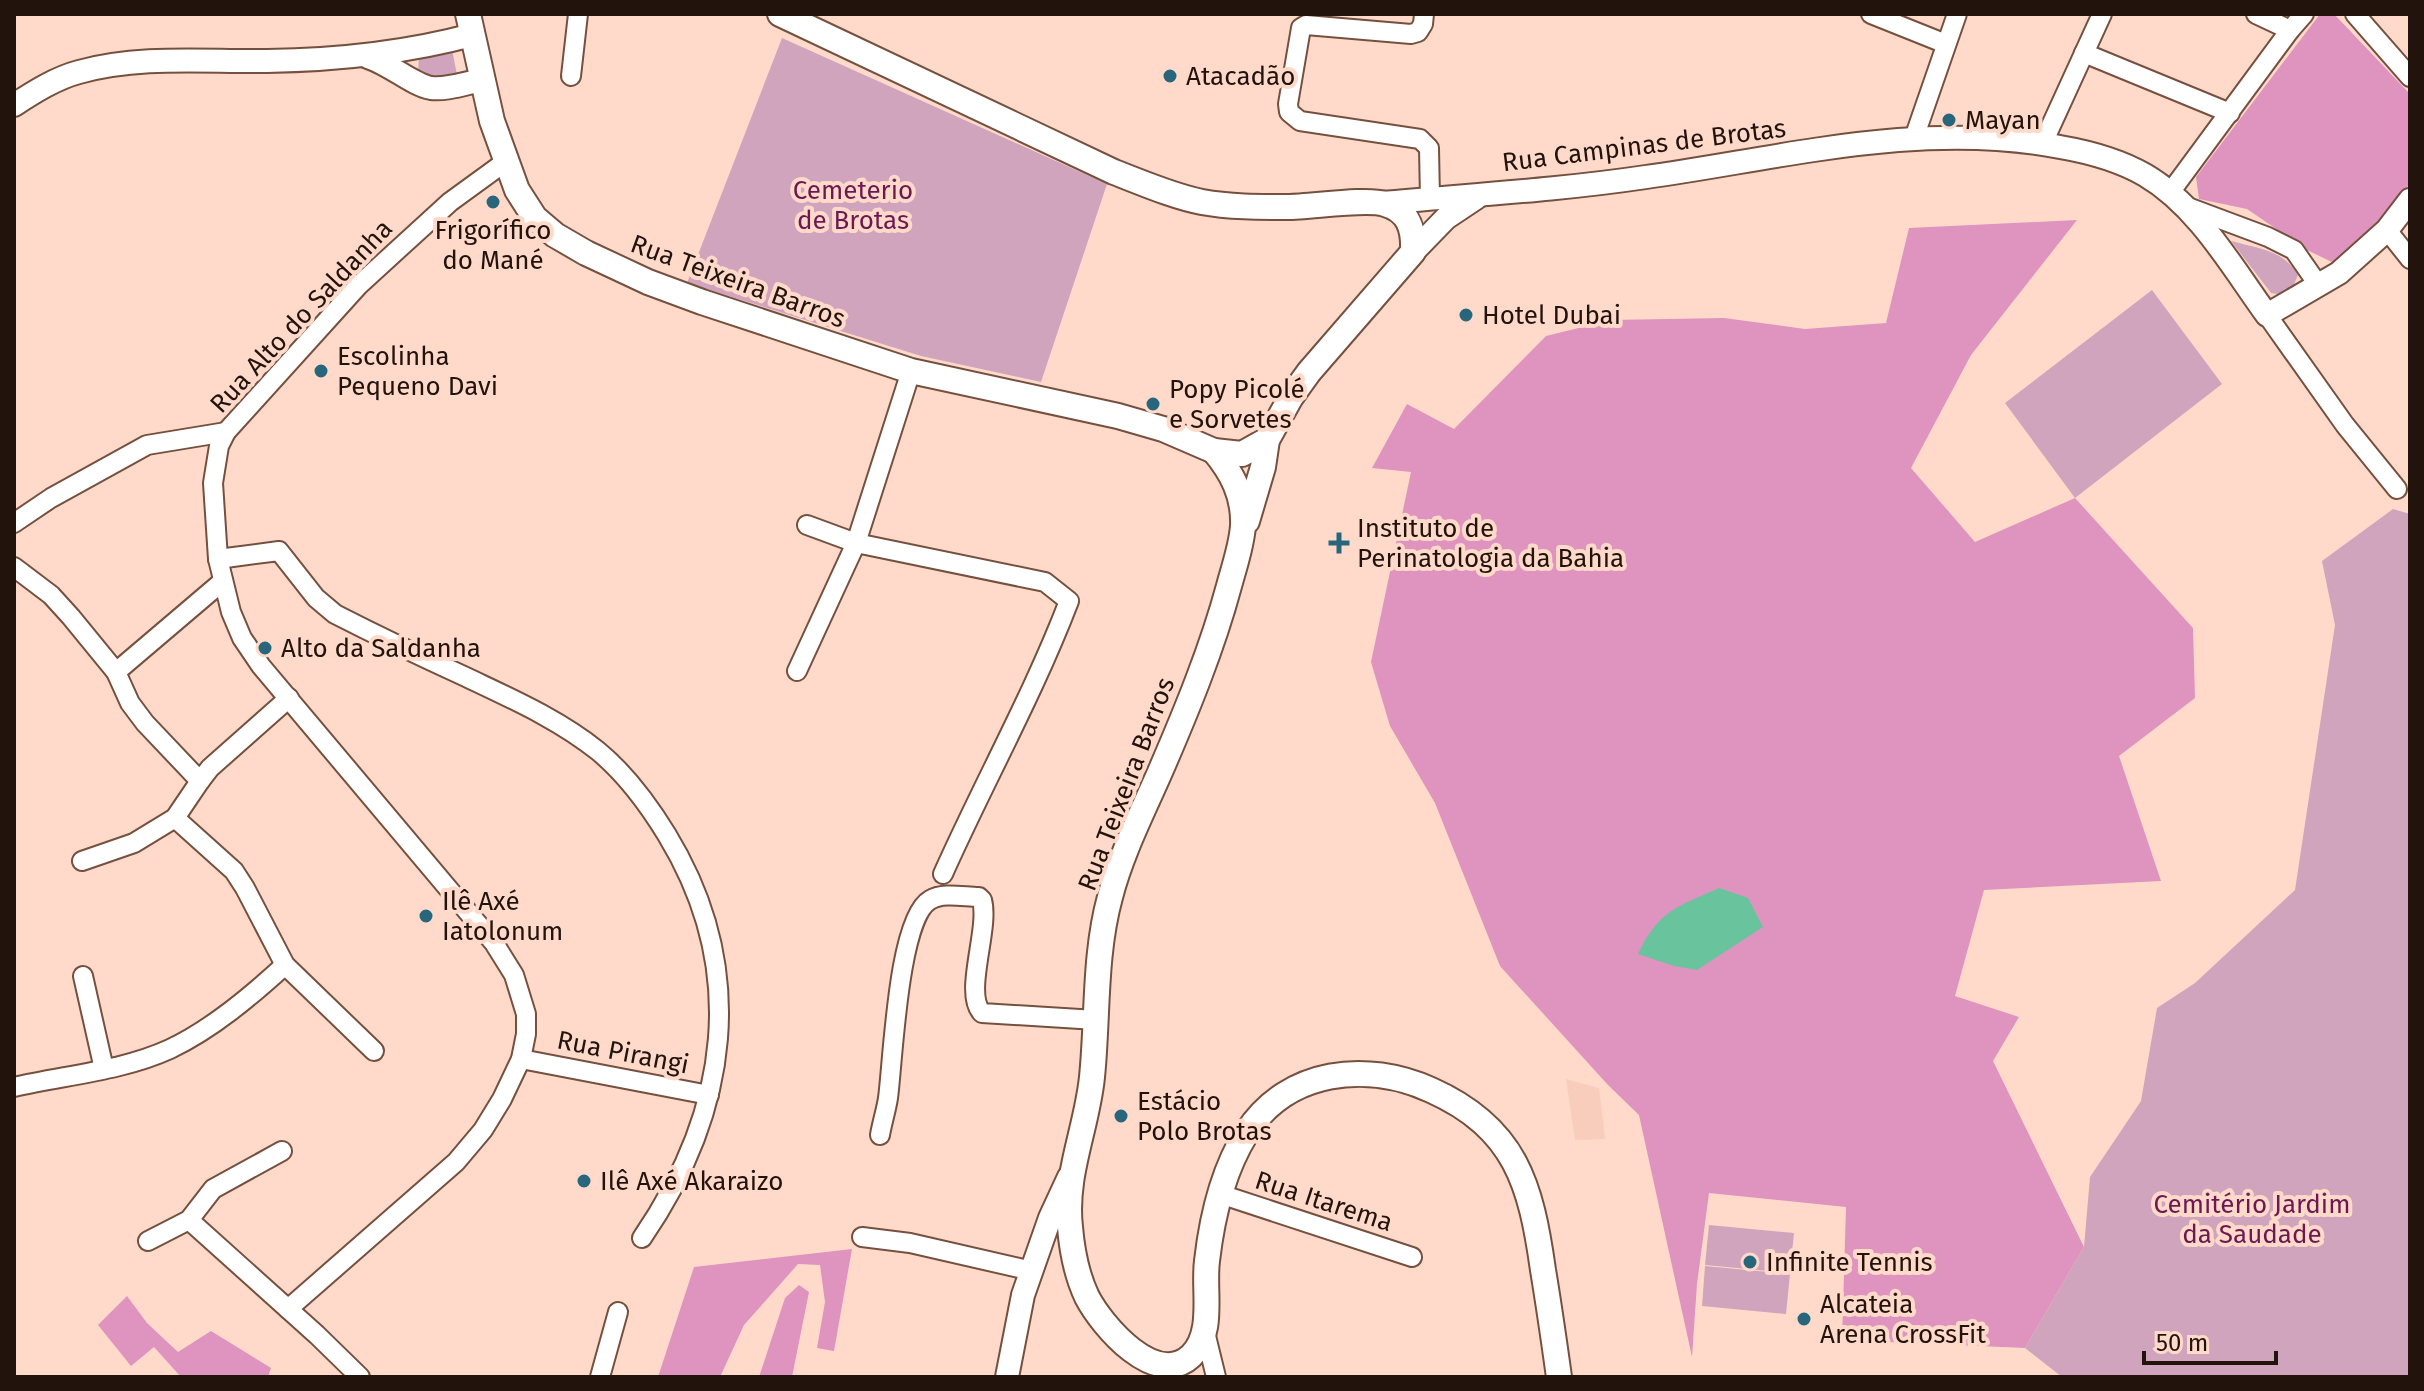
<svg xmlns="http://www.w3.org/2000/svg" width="2424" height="1391" font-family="'Fira Sans',sans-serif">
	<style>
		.built { fill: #f8cdbb }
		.green { fill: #d1a4bd }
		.forest { fill: #de94bf }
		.water { fill: #69c39d }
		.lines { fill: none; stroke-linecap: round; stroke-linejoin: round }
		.minor-casing { stroke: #76503f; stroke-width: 22 }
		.tertiary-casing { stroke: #76503f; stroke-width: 26 }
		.secondary-casing { stroke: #76503f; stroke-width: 28 }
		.minor { stroke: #fff; stroke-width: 18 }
		.tertiary { stroke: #fff; stroke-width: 22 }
		.secondary { stroke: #fff; stroke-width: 24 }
		.poi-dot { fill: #28667c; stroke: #ffdaca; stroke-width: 3 }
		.labels { text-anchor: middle; stroke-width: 8; stroke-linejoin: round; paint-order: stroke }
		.poi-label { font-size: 26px; fill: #22130c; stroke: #ffdaca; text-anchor: start }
		.street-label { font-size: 26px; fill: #22130c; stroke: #ffdaca }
		.park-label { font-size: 26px; fill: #6e1852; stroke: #ffdaca }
	</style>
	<rect width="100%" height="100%" fill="#ffdaca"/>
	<polygon class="built" points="1566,1079 1599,1088 1605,1139 1575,1140"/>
	<g class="green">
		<polygon points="782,38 1107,184 1041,382 921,356 687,283"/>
		<polygon points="452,49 457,75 429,81 418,72 419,56"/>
		<path d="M2231 241C2257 248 2284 250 2298 275L2292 289 2284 295 2271 293Z"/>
		<polygon points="2152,290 2222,384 2075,498 2005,403"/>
		<polygon points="2393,509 2410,514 2410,1377 2062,1377 2025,1348 2084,1247 2090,1177 2141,1101 2157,1008 2195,983 2295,890 2335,625 2322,561"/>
		<polygon points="1709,1225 1794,1233 1790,1273 1705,1265"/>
		<polygon points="1705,1266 1790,1274 1786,1314 1702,1306"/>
	</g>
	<g class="forest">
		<polygon points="2320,14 2334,14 2410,94 2410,183 2389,215 2334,263 2307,250 2247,209 2199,199 2196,177"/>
		<polygon points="2077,220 1971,355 1911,468 1975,542 2075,498 2193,628 2195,698 2119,756 2161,881 1984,890 1955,996 2019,1017 1993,1061 2084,1247 2025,1348 1842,1340 1846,1207 1709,1193 1697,1284 1692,1357 1639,1115 1608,1085 1500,966 1435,803 1390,726 1371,662 1411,472 1372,468 1407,404 1454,429 1546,336 1611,320 1724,318 1805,329 1886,323 1909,228"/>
		<polygon points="852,1249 834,1351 817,1348 825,1302 820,1265 798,1264 744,1325 720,1377 658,1377 694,1267"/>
		<polygon points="799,1285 809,1292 792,1377 759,1377 785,1298"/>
		<polygon points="127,1296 147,1323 178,1352 211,1331 271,1368 268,1377 181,1377 154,1347 131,1366 98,1325"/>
	</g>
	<path class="water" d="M1719 888 1748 898 1763 927 1697 970 1674 966 1638 954C1659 910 1677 907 1719 888Z"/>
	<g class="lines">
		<g class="minor-casing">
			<g id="minor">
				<polyline points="1424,14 1423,24 1418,32 1411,34 1306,25 1301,28 1288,104 1289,112 1300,121 1420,139 1429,148 1430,199"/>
				<polyline points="1871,14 1946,44"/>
				<polyline points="2256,14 2290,30"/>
				<polyline points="2355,14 2410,77"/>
				<polyline points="2084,53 2230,113"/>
				<polyline points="571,76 578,14"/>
				<polyline points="1914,138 1957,14"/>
				<polyline points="2043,143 2102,14"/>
				<polyline points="2169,194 2290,30 2304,14"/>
				<polyline points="2185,206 2268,237 2294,250 2319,286"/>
				<polyline points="2387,230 2410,259"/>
				<polyline points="2267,315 2345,425 2397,489"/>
				<polyline points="14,523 51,498 147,445 226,432"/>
				<path d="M807 525 856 543 1045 582 1069 601C1033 695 984 782 943 874"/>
				<path d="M218 559 279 551 316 598 335 614C378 636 422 657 466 677 512 699 558 719 598 751 626 774 648 804 667 835 749 970 729 1111 642 1238"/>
				<polyline points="14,567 51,595 71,617 116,672 130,703 145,723 200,781 175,818 134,843 82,861"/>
				<polyline points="797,671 856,543 911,371"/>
				<polyline points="116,672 223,581"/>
				<polyline points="200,781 210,768 289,698"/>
				<polyline points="175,818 234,871 245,888 285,965 374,1051"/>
				<polyline points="83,976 104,1069"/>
				<polyline points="521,1059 709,1095"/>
				<path d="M14 1087C66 1075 122 1071 170 1049 212 1029 251 996 285 965"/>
				<path d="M880 1135C882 1123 886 1111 888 1098 893 1061 898 918 930 900 943 892 964 897 979 897L982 900C990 929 963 993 982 1013L1096 1020"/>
				<polyline points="1220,1194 1412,1257"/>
				<polyline points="189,1220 317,1335 360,1377"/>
				<polyline points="862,1237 910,1243 1032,1271"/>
				<polyline points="148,1241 189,1220 213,1189 282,1151"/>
				<polyline points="288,1309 456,1162 483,1130 502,1099 521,1059 526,1034 526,1014 514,975 494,943 261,666 242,638 231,612 218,559 213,483 219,446 226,432 359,285 450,202 505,162"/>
				<polyline points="1205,1332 1216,1377"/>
				<polyline points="600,1377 618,1312"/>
			</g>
		</g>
		<g class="tertiary-casing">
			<g id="tertiary">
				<path d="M368 57C390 64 413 85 431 88 447 90 466 83 482 80"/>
				<path d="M14 105C34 92 56 78 79 72 140 55 205 62 267 61 336 60 405 53 472 35"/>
				<path d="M1382 203C1470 195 1559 190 1646 177 1782 158 1922 120 2060 147 2089 152 2119 160 2145 175 2198 206 2232 267 2267 315L2339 273 2387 230 2410 200"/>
				<polyline points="1413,252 1446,218 1476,198"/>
				<polyline points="1007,1377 1023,1295 1050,1218 1069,1177"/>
			</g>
		</g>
		<g class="secondary-casing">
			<g id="secondary">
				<polyline points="468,14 492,121 517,190 535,218 555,235 586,253 648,282 702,302 911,371 1118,416 1163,429 1214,451 1242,454 1267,440"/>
				<path d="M780 14 1114 172C1143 183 1172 196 1202 202 1229 207 1259 207 1287 207 1311 207 1366 198 1385 204 1409 211 1414 229 1413 252L1309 372 1291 397 1267 440 1263 467 1247 521"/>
				<path d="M1214 451C1232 473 1244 495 1243 525 1242 545 1234 567 1229 586 1212 649 1186 712 1160 772 1142 813 1121 854 1110 897 1094 955 1098 1018 1092 1077 1087 1128 1064 1175 1070 1227 1072 1251 1077 1276 1087 1297 1102 1326 1156 1389 1191 1356 1215 1333 1203 1290 1207 1261 1212 1217 1223 1170 1247 1132 1288 1069 1367 1061 1431 1090 1516 1128 1531 1185 1543 1270 1549 1306 1554 1341 1559 1377"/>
			</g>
		</g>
		<use href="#minor" class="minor"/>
		<use href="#tertiary" class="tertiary"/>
		<use href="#secondary" class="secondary"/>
	</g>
	<g class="poi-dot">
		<circle cx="1170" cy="76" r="8"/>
		<circle cx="1949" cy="120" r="8"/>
		<circle cx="493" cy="202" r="8"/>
		<circle cx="1466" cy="315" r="8"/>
		<circle cx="321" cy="371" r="8"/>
		<circle cx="1153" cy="404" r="8"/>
		<path d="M1335 531h8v8h8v8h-8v8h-8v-8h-8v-8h8z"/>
		<circle cx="265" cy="648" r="8"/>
		<circle cx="426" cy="916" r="8"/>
		<circle cx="1121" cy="1116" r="8"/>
		<circle cx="584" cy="1181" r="8"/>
		<circle cx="1750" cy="1262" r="8"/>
		<circle cx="1804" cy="1319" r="8"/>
	</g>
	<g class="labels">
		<g class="poi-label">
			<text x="1186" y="85">Atacadão</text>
			<text x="1965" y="129">Mayan</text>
			<text x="493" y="239" text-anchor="middle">Frigorífico<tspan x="493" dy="30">do Mané</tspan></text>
			<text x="1482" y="324">Hotel Dubai</text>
			<text x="337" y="365">Escolinha<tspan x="337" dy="30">Pequeno Davi</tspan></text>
			<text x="1169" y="398">Popy Picolé<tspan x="1169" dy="30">e Sorvetes</tspan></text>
			<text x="1357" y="537">Instituto de<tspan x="1357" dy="30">Perinatologia da Bahia</tspan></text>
			<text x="281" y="657">Alto da Saldanha</text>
			<text x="442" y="910">Ilê Axé<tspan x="442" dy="30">Iatolonum</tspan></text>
			<text x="1137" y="1110">Estácio<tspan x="1137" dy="30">Polo Brotas</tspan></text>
			<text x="600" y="1190">Ilê Axé Akaraizo</text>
			<text x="1766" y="1271">Infinite Tennis</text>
			<text x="1820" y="1313">Alcateia<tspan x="1820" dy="30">Arena CrossFit</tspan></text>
		</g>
		<g class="street-label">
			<text transform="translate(1644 145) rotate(-7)" y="9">Rua Campinas de Brotas</text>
			<text transform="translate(738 281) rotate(20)" y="9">Rua Teixeira Barros</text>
			<text transform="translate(301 316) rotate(-47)" y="9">Rua Alto do Saldanha</text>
			<text transform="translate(1126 784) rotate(-69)" y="9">Rua Teixeira Barros</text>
			<text transform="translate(623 1052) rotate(11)" y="9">Rua Pirangi</text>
			<text transform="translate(1324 1201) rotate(18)" y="9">Rua Itarema</text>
		</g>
		<g class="park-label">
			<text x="853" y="199">Cemeterio<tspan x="853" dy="30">de Brotas</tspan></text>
			<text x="2252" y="1213">Cemitério Jardim<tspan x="2252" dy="30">da Saudade</tspan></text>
		</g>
	</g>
	<rect width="2424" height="1391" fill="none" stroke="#22130c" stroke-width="32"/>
	<path d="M2144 1351v12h132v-12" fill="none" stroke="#22130c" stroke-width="4"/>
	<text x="2156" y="1351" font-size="24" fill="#22130c" stroke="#ffdaca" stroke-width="6" paint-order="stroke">50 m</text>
</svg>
